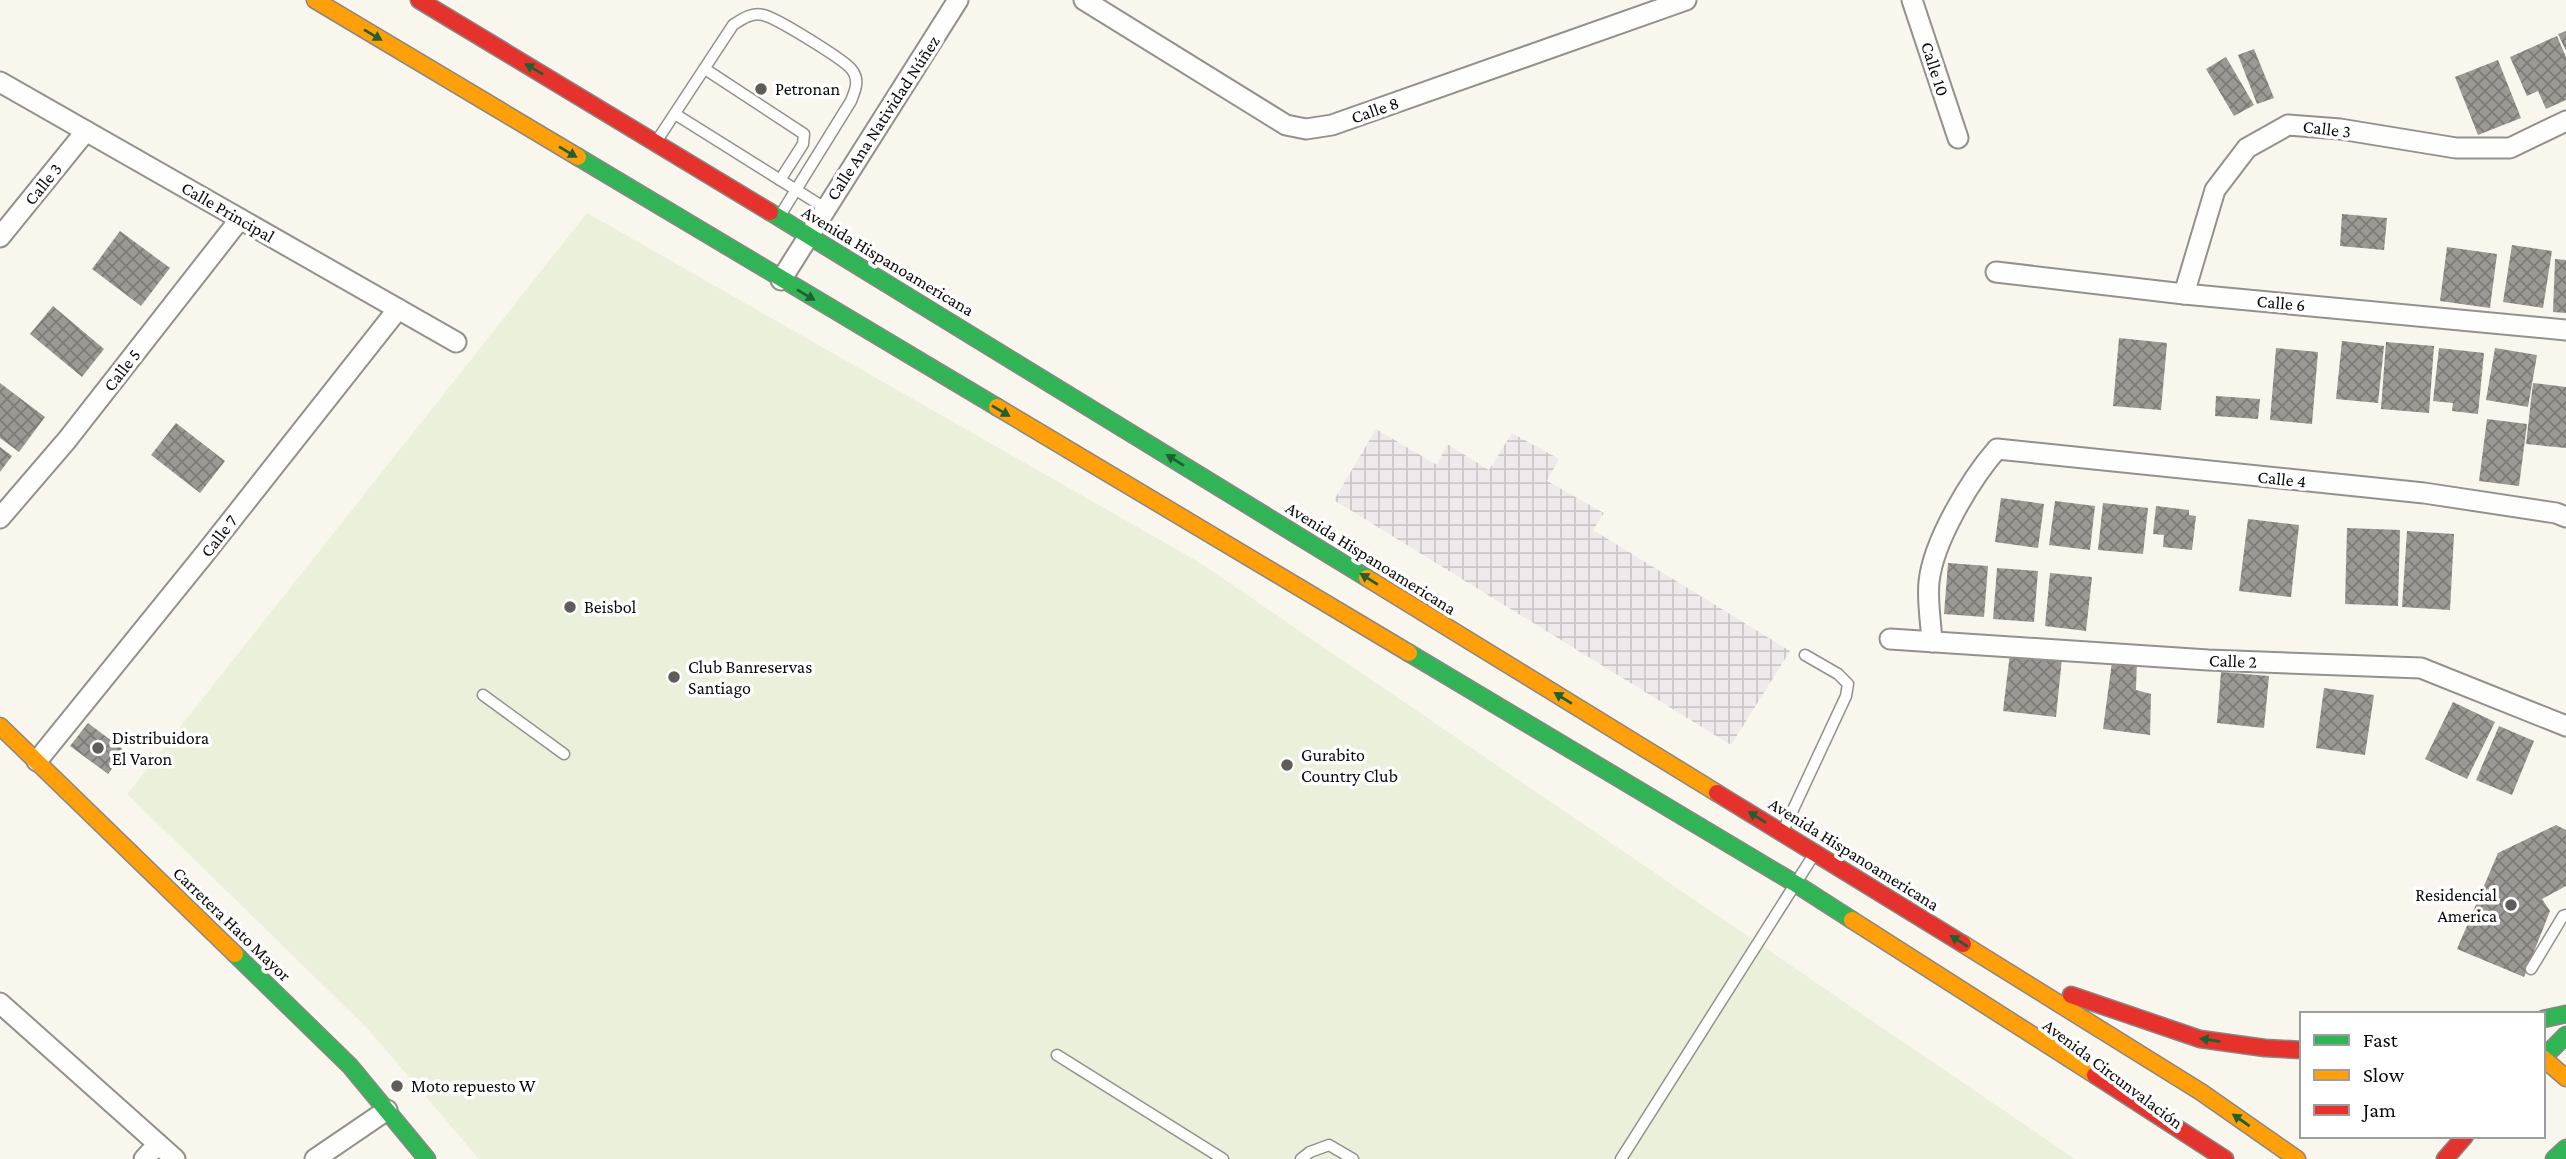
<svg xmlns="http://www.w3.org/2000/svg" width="2566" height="1159" font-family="'Crimson Pro',serif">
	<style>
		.industrial { fill: url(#industrial-grid) }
		.pitch { fill: #ebf0da }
		.building { fill: url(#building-cross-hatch) }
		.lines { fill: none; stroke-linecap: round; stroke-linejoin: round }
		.lane-casing { stroke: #92918d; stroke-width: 13 }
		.street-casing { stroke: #92918d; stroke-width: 23 }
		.fast-casing { stroke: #898784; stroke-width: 19 }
		.slow-casing { stroke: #898784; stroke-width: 19 }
		.jam-casing { stroke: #898784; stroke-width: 19 }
		.lane { stroke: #fefefc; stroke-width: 10 }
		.street { stroke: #fefefc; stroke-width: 19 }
		.fast { stroke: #30b455; stroke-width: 16 }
		.slow { stroke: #ff9f0a; stroke-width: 16 }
		.jam { stroke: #e5322d; stroke-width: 16 }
		.oneway { fill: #1e6030 }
		.poi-dot { fill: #5e5d5a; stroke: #fff; stroke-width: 2.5 }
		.labels { text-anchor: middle; stroke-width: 7; stroke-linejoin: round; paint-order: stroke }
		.street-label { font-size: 18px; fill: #0b0b0b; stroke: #fff }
		.poi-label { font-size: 18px; fill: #0b0b0b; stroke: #fff; text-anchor: start }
	</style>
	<defs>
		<pattern id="industrial-grid" width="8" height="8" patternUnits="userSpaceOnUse" patternTransform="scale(1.75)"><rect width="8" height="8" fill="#f0e9eb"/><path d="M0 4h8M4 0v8" fill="none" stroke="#ccc6c8"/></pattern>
		<pattern id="building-cross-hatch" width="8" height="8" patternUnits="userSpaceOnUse" patternTransform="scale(1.75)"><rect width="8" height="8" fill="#9c9994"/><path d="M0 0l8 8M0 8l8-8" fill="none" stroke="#7d7b77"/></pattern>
	</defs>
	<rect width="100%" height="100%" fill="#f9f6ee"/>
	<polygon class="industrial" points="1376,429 1437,465 1447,444 1489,470 1512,433 1559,459 1547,481 1604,513 1593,530 1790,651 1731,745 1334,500"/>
	<polygon class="pitch" points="587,213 1197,561 2075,1159 479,1159 367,1028 127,794"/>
	<g class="building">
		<polygon points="2566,31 2566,51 2558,34"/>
		<polygon points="2557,36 2566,57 2566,100 2546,109 2538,91 2527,96 2510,57"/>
		<polygon points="2254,49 2274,98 2257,104 2238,55"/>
		<polygon points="2226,57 2254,105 2234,116 2206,69"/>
		<polygon points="2498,60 2521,118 2478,135 2455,77"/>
		<polygon points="2342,214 2387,218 2384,250 2340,246"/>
		<polygon points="120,231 170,268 141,306 92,269"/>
		<polygon points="2512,245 2552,251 2543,308 2503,302"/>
		<polygon points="2447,247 2497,254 2490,308 2440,301"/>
		<polygon points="2555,259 2566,260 2566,313 2553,312"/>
		<polygon points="53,306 104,349 82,377 30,334"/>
		<polygon points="2119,338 2167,343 2161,410 2113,406"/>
		<polygon points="2342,341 2384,346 2378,403 2336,399"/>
		<polygon points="2386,342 2434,346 2429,413 2381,409"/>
		<polygon points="2276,348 2318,352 2312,424 2270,420"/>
		<polygon points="2439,348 2484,353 2478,414 2452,411 2453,403 2433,401"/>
		<polygon points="2495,348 2537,355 2528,407 2486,400"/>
		<polygon points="0,383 45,417 19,452 0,438"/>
		<polygon points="2533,383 2566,387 2566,448 2526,444"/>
		<polygon points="2216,396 2260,399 2258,419 2215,416"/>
		<polygon points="2487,419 2527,424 2519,486 2479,481"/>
		<polygon points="176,423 225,461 200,493 151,455"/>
		<polygon points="0,447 12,456 0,472"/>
		<polygon points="2001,498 2044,504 2038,548 1995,542"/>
		<polygon points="2055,501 2095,506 2090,550 2049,545"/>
		<polygon points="2103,503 2148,508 2143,554 2098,550"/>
		<polygon points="2156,506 2189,510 2189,515 2196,516 2192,550 2163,547 2164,535 2153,534"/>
		<polygon points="2248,519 2299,525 2291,597 2239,591"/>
		<polygon points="2347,528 2400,530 2398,606 2345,604"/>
		<polygon points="2407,531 2454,534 2450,610 2402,607"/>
		<polygon points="1948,563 1988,566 1984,617 1944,614"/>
		<polygon points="1997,568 2038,571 2034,622 1993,619"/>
		<polygon points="2050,573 2092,577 2086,631 2045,626"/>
		<polygon points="2010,653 2062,658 2056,717 2003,711"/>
		<polygon points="2137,659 2136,690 2151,694 2150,735 2103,729 2112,662"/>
		<polygon points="2221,672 2269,676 2264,728 2217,723"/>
		<polygon points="2324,688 2374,695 2365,755 2316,748"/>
		<polygon points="2453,702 2495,722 2467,779 2425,759"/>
		<polygon points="88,723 125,751 108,774 70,746"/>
		<polygon points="2499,726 2534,741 2512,795 2476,780"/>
		<polygon points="2556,825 2566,830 2566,886 2542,899 2550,911 2524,977 2457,949 2498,853"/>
	</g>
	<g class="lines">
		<g class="lane-casing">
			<g id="lane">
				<polyline points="705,69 804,134 803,144 780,180"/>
				<polyline points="675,114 825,208"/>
				<path d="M658 139 733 25C742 19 752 12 763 15 775 17 845 60 852 70 860 80 855 91 851 101L781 214"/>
				<polyline points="483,695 564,754"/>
				<polyline points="1784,829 1846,696 1848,684 1838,674 1805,655"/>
				<polyline points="2531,969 2563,916 2566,915"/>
				<polyline points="1057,1055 1223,1159"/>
				<polyline points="1301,1159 1310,1152 1329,1145 1353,1159"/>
				<polyline points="1621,1159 1813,856"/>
			</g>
		</g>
		<g class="street-casing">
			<g id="street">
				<polyline points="1084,0 1286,125 1306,129 1332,125 1686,0"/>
				<polyline points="1912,0 1958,138"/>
				<polyline points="0,82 456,342"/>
				<polyline points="0,237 86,131"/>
				<polyline points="1996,272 2184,294 2566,330"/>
				<polyline points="781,280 958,0"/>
				<polyline points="2184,294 2215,190 2247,148 2288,125 2340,129 2456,148 2510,148 2566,121"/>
				<polyline points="0,518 67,440 240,219"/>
				<polyline points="1890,639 2208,660 2421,668 2566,726"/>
				<path d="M1932 642C1931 623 1927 601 1929 582 1933 542 1970 480 1997 449L2424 493 2556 513 2566 517"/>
				<polyline points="37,761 203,556 398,309"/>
				<polyline points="0,1003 175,1159"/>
				<polyline points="144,1159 158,1144"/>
				<polyline points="315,1159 387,1110"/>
			</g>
		</g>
		<g class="fast-casing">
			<g id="fast">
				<polyline points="578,157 997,407"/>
				<polyline points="770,212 1367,578"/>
				<polyline points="1409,653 1796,884 1852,920"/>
				<polyline points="235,954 350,1066 427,1159"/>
				<polyline points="2543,1019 2566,1014"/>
				<polyline points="2543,1058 2566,1035"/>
				<polyline points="2554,1159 2566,1148"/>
			</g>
		</g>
		<g class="slow-casing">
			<g id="slow">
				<polyline points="315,0 578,157"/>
				<polyline points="997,407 1409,653"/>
				<polyline points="1367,578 1717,793"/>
				<polyline points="0,726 235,954"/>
				<polyline points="1852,920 2095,1075"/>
				<polyline points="1963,944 2201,1092 2297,1159"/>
				<polyline points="2543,1058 2566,1078"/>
			</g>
		</g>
		<g class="jam-casing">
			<g id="jam">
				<polyline points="419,0 770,212"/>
				<polyline points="1717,793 1963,944"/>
				<polyline points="2071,995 2200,1039 2265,1048 2302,1050"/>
				<polyline points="2095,1075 2225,1159"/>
				<polyline points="2445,1159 2465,1136"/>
			</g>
		</g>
		<use href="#lane" class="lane"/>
		<use href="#street" class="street"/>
		<use href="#fast" class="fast"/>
		<use href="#slow" class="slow"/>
		<use href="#jam" class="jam"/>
	</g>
	<defs><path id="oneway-solid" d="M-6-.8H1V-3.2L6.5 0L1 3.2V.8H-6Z" transform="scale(1.75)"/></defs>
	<g class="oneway">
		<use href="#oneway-solid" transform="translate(373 35) rotate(31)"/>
		<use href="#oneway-solid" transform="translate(534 69) rotate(-149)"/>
		<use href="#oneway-solid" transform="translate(568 152) rotate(31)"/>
		<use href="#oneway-solid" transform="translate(806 295) rotate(31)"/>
		<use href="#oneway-solid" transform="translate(1001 411) rotate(31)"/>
		<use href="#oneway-solid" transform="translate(1175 460) rotate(-148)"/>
		<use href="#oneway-solid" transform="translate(1369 579) rotate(-148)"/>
		<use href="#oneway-solid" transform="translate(1563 698) rotate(-148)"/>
		<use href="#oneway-solid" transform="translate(1757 817) rotate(-148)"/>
		<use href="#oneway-solid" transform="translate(1959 941) rotate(-148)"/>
		<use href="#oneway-solid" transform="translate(2210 1040) rotate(-171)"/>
		<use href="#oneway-solid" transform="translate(2241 1120) rotate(-145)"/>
	</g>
	<g class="poi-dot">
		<circle cx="761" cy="89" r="7"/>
		<circle cx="570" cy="607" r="7"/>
		<circle cx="674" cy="677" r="7"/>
		<circle cx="98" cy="748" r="7"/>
		<circle cx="1287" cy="765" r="7"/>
		<circle cx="2511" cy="905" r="7"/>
		<circle cx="397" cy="1086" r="7"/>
	</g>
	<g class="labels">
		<g class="street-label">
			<text transform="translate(1935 69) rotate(72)" y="6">Calle 10</text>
			<text transform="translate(1375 110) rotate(-19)" y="6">Calle 8</text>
			<text transform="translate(883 118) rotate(-57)" y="6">Calle Ana Natividad Núñez</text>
			<text transform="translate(2327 129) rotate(7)" y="6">Calle 3</text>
			<text transform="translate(43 184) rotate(-51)" y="6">Calle 3</text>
			<text transform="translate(228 212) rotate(30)" y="6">Calle Principal</text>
			<text transform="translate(888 261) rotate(31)" y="6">Avenida Hispanoamericana</text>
			<text transform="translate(2281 303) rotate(5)" y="6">Calle 6</text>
			<text transform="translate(122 370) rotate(-52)" y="6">Calle 5</text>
			<text transform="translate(2282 479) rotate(6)" y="6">Calle 4</text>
			<text transform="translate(219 536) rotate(-52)" y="6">Calle 7</text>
			<text transform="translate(1371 558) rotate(32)" y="6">Avenida Hispanoamericana</text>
			<text transform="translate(2233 661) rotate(2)" y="6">Calle 2</text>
			<text transform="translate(1854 854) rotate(32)" y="6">Avenida Hispanoamericana</text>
			<text transform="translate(232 924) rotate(44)" y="6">Carretera Hato Mayor</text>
			<text transform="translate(2113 1074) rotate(37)" y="6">Avenida Circunvalación</text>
		</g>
		<g class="poi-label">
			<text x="775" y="95">Petronan</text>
			<text x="584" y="613">Beisbol</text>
			<text x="688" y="673">Club Banreservas<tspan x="688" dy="21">Santiago</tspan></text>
			<text x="112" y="744">Distribuidora<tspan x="112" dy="21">El Varon</tspan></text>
			<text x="1301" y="761">Gurabito<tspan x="1301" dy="21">Country Club</tspan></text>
			<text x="2497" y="901" text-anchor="end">Residencial<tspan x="2497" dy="21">America</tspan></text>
			<text x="411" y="1092">Moto repuesto W</text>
		</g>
	</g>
	<rect x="2300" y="1012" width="245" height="126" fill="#ffffff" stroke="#9d9d9d" stroke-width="2"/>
	<rect x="2314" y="1035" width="35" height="10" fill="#30b455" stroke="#9d9d9d" stroke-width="2"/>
	<text x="2363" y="1047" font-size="21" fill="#0b0b0b">Fast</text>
	<rect x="2314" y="1070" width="35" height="10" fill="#ff9f0a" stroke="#9d9d9d" stroke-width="2"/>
	<text x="2363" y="1082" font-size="21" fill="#0b0b0b">Slow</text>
	<rect x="2314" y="1105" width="35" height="10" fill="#e5322d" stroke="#9d9d9d" stroke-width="2"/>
	<text x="2363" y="1117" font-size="21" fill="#0b0b0b">Jam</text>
</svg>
